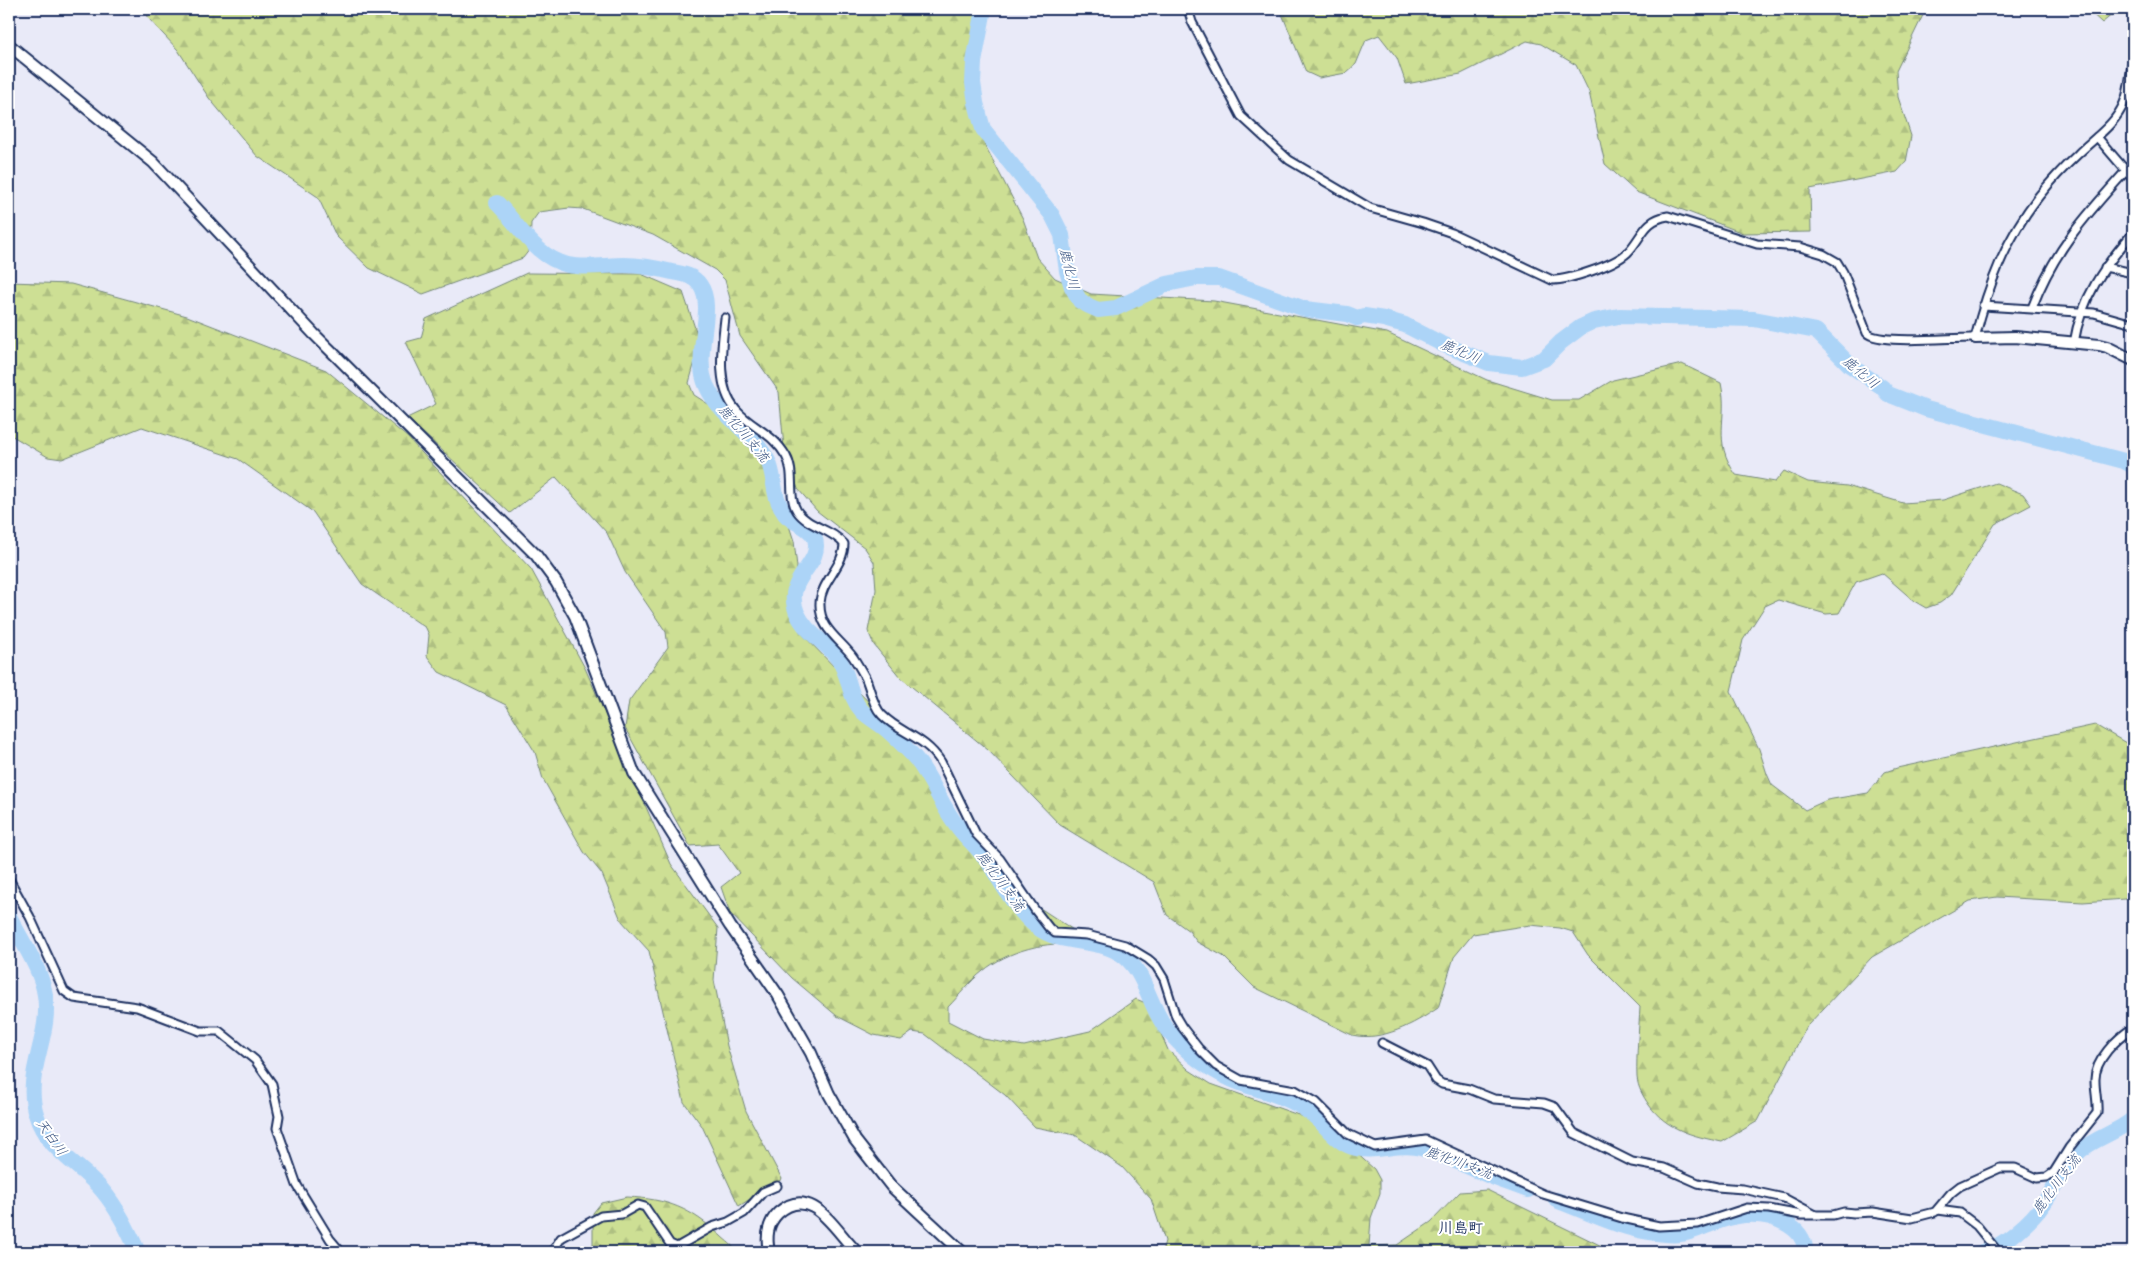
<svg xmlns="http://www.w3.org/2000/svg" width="2142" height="1261" font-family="Pangolin,'Klee One',sans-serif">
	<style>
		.forest { fill: url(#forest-firs); stroke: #748779 }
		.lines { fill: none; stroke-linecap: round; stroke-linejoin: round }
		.river { stroke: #acd4f7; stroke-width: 16 }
		.street-casing { stroke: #1b2f5e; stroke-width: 11 }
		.secondary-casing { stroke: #1b2f5e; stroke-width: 14 }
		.street { stroke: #fff; stroke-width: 7 }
		.secondary { stroke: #fff; stroke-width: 10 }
		.labels { text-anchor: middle; stroke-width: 4; stroke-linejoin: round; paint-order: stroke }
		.water-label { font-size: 14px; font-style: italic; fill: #3f5884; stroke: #fff }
		.quarter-label { font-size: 15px; font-weight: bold; fill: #1b2f5e; stroke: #fff }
	</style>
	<defs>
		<pattern id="forest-firs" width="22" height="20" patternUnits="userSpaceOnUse" patternTransform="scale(1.25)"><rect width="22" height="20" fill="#cddf94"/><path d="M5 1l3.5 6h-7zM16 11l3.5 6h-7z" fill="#afc082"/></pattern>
	</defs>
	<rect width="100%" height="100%" fill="#e9eaf8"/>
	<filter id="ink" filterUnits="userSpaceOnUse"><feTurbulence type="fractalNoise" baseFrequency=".02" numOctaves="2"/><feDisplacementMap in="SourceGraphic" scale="10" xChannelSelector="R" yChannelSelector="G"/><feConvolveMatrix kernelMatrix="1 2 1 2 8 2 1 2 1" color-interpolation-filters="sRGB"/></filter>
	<g filter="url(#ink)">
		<g class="forest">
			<path d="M145 9H985L976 104 985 145 1023 219 1037 258 1055 278 1091 294 1214 301 1387 333 1487 380 1552 400H1579L1613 380 1682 364 1721 383C1729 420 1711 439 1736 475L1775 482 1784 471 1808 482 1847 486 1903 503 1943 500 1996 483 2023 494 2031 505 1995 524 1951 595 1940 603 1926 608 1914 601 1882 573 1856 582 1839 613 1826 614 1778 600 1765 606 1743 640 1731 691 1759 749 1767 774 1772 785 1805 810 1827 800 1868 793 1885 772 1897 768 2095 725 2133 747V901L2125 899 2083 902 1997 897 1970 901 1872 957 1807 1026 1758 1121 1722 1142C1693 1136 1667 1130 1649 1105 1643 1096 1638 1088 1637 1077 1636 1054 1639 1030 1640 1007L1588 955 1573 932 1560 928 1530 925 1473 934 1454 957 1438 1008C1414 1024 1382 1042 1352 1035L1254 987 1223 956 1197 942 1189 931 1167 915 1154 882 1060 825 988 750 900 677 874 645 868 631 876 590 874 562 865 548 817 511 798 489 784 448 779 392 740 336 725 280 715 270 653 235 583 209 569 208 539 212 531 223 530 249 523 258 423 294 369 268 336 236 318 197 257 156 209 98 178 50 149 19Z"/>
			<polygon points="1286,9 1931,9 1925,11 1896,71 1898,97 1911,136 1906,162 1897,172 1810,189 1811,232 1743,233 1636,192 1605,164 1589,92 1576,65 1541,44 1527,41 1461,74 1406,84 1397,58 1379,35 1366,40 1356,64 1346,73 1319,78 1306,72 1282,14"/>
			<polygon points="2087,9 2119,9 2102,23"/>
			<path d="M527 273 641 274 683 292 700 343 689 383 694 395 760 437 794 541 797 567 791 606 800 632 901 735 954 832 1017 893 1075 931 1078 945C1048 940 1007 951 983 971 970 981 959 996 948 1007V1021L983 1039 1024 1046 1090 1031 1136 999 1148 1004 1168 1050 1189 1070 1211 1084 1304 1117 1343 1141 1374 1169 1380 1180V1193L1371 1218 1369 1246 1397 1245 1431 1222 1460 1192 1487 1190 1614 1252H1162L1165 1241 1151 1199 1122 1167 1075 1135 1035 1127 1005 1095 925 1034 912 1032 901 1040 874 1035 837 1016 792 978 730 913 721 887 739 873 718 844 690 846 625 728 629 701 668 647 666 632 625 572 607 533 556 477 510 513 407 418 436 404 406 342 421 338 426 319Z"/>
			<polygon points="9,282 71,284 187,316 326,370 407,437 531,569 585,668 671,864 718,928 714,980 727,1046 746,1111 782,1179 739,1206 702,1126 684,1102 649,951 621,920 602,874 584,852 543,779 535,752 506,705 439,672 427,656 429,635 426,628 362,584 313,512 238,459 142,427 62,459 48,457 9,434"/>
			<path d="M627 1197C668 1199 690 1208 721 1236 726 1241 734 1246 737 1252H593V1213L601 1203Z"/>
		</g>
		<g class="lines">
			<g class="river">
				<polyline points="984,9 974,62 973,83 976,103 983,129 1052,215 1062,235 1067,271 1072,287 1080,301 1089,306 1098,310 1116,308 1167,284 1196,278 1219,278 1305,309 1347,314 1357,318 1364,316 1384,319 1405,325 1442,344 1489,363 1522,367 1544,359 1561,342 1581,327 1594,321 1619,316 1754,319 1816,331 1851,366 1882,387 1888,394 1926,409 2124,461 2133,466"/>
				<path d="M497 203C519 225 535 257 568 265 586 269 606 265 624 265 641 265 656 268 672 272 683 274 693 275 700 285 717 309 691 355 707 387 721 417 754 434 768 461 776 477 771 495 785 514 793 524 811 526 815 539 823 566 782 578 797 613 806 634 827 642 839 660 850 676 848 696 862 711 869 718 879 723 887 730 897 739 907 748 916 759 933 780 941 806 958 827 968 840 980 850 989 863 1003 885 1017 912 1037 927 1061 946 1096 937 1121 954 1146 971 1148 1005 1166 1028 1186 1053 1213 1073 1243 1084 1266 1092 1289 1097 1309 1112 1325 1123 1334 1141 1352 1147 1373 1154 1395 1143 1416 1147 1439 1152 1461 1164 1483 1173 1498 1180 1513 1184 1528 1190"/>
				<path d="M9 916C21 941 41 968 45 995 52 1036 23 1073 36 1114 46 1149 81 1165 102 1190 118 1209 128 1230 138 1252"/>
				<path d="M1556 1200C1588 1212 1623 1230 1657 1233 1664 1234 1673 1235 1680 1234 1693 1233 1706 1225 1719 1221 1741 1213 1765 1212 1785 1223 1798 1230 1804 1238 1806 1252"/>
				<path d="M1982 1252C2002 1248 2033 1220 2044 1203 2056 1186 2065 1164 2081 1150 2097 1137 2118 1132 2133 1119"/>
			</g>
			<g class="street-casing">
				<g id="street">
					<path d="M1188 9 1192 22 1241 116 1289 160 1370 208 1423 223 1452 233 1552 280C1570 280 1614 265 1627 253 1643 237 1643 220 1668 216L1757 244 1800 247 1823 254 1837 262 1843 272 1867 333C1880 345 1955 337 1975 338 1988 286 2006 238 2039 196 2051 181 2064 167 2078 154 2094 138 2115 125 2124 103 2130 90 2130 73 2133 59"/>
					<polyline points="2097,137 2133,179"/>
					<polyline points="2105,267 2133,273"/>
					<polyline points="1983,306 2094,313 2133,324"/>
					<path d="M2032 308C2055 247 2090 211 2133 163"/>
					<path d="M725 318C722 346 715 386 736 410 752 428 773 433 786 456 796 473 787 496 797 511 808 527 832 529 844 544 844 566 821 581 820 603 819 629 840 639 853 657 857 663 861 670 865 677 871 689 872 705 882 715 901 734 924 736 941 762L976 834 1000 859 1035 910 1049 928 1055 933 1087 935 1125 945 1148 959 1156 966 1164 979 1176 1017 1182 1027 1199 1049 1216 1066 1241 1080 1295 1090 1316 1102 1348 1134 1375 1147 1426 1140 1543 1194 1622 1218 1659 1226 1698 1224 1747 1208 1769 1209 1801 1215H1833L1844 1212 1854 1213 1873 1212 1912 1218 1935 1212 1951 1193 1960 1186 2000 1168H2015L2037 1178 2047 1177 2054 1172 2069 1148 2097 1113C2098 1102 2095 1092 2095 1081 2094 1060 2117 1038 2133 1028"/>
					<path d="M2074 343C2081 299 2104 266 2133 233"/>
					<polyline points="9,879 30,917 64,991 74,998 137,1007 200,1031 219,1031 255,1060 272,1084 279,1116 277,1128 297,1185 330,1239 341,1252"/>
					<polyline points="1382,1043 1427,1066 1436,1080 1442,1084 1469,1089 1494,1099 1544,1103 1555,1107 1574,1133 1632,1162 1664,1168 1698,1183 1717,1187 1743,1189 1784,1198 1814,1214"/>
					<polyline points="1938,1210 1960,1213 1977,1226 1998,1252"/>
					<polyline points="552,1252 561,1238 601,1216 622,1214 638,1205 645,1207 670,1244 677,1247 712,1227 728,1222 744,1213 763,1192 777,1186"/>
				</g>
			</g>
			<g class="secondary-casing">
				<g id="secondary">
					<polyline points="9,45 153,162 314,334 536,555 556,582 575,616 634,773 730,926 778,995 811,1053 829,1094 855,1140 891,1186 962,1252"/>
					<polyline points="1975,338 2015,337 2099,345 2107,347 2133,360"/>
					<path d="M769 1252C766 1237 767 1224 778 1213 812 1182 836 1233 857 1252"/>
				</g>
			</g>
			<use href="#street" class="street"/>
			<use href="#secondary" class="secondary"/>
		</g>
	</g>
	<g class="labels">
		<g class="water-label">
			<text transform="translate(1070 269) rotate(76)" y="5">鹿化川</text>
			<text transform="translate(1461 351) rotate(23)" y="5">鹿化川</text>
			<text transform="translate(1861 372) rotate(40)" y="5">鹿化川</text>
			<text transform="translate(744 433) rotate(50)" y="5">鹿化川支流</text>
			<text transform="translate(1001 881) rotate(54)" y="5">鹿化川支流</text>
			<text transform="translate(52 1137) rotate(55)" y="5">天白川</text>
			<text transform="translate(1459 1162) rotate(20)" y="5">鹿化川支流</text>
			<text transform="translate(2056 1184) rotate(-53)" y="5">鹿化川支流</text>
		</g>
		<g class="quarter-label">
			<text x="1461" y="1233">川島町</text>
		</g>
	</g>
	<rect width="2142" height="1261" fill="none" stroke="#fff" stroke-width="30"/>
	<rect x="15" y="15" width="2112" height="1231" fill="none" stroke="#1b2f5e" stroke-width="2" filter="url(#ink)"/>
</svg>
